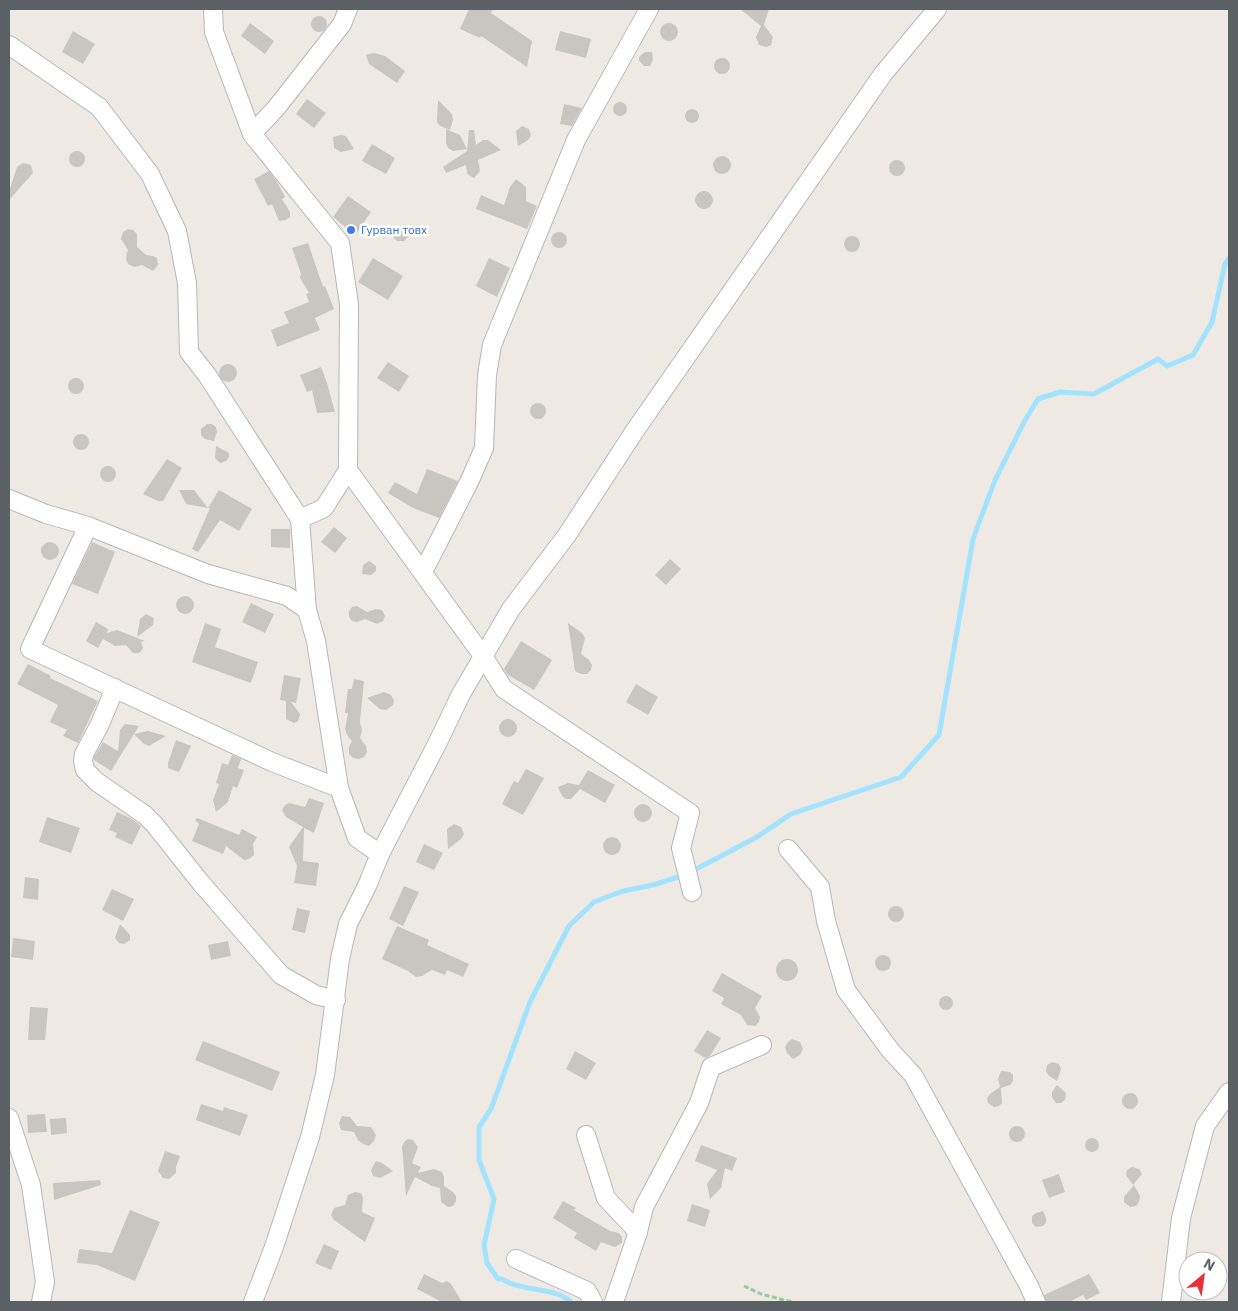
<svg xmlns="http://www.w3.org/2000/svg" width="1238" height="1311" font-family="'IBM Plex Sans',sans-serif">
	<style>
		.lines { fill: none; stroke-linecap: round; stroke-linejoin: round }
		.stream { stroke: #a3e3ff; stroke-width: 5 }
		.building { fill: #c9c5c1 }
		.minor-casing { stroke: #b4b7bb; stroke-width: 20 }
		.path { stroke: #9acaa2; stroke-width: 3; stroke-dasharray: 5 2.5; stroke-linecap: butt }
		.minor { stroke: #fff; stroke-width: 18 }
		.shop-dot { fill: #3f7fe0; stroke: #fff; stroke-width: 2 }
		.labels { text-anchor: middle; stroke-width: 5; stroke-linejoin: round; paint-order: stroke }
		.shop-label { font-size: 12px; fill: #366cbe; stroke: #fff; text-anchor: start }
	</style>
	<rect width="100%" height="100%" fill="#eeeae3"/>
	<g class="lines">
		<path class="stream" d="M571 1302C556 1287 522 1292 502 1279H498L487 1263 484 1245 494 1199 479 1160V1127L491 1109 530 1002 569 926 594 902 623 891 653 885 685 875 757 837 791 814 901 777 939 735 973 539 995 480 1024 422 1038 399 1060 392 1094 394 1158 359 1167 366 1193 355 1212 322 1225 264 1229 258"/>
	</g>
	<g class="building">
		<polygon points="469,9 493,9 491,13 532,41 527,67 481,36 480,38 460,29"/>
		<polygon points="740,9 769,9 764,25 773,37 771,45 766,47 759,45 756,37 761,26"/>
		<circle cx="319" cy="24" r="8"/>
		<polygon points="250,23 274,41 265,54 241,36"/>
		<circle cx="669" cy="32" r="9"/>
		<polygon points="73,31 95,44 83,64 62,52"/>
		<polygon points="560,31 591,39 586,58 555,50"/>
		<polygon points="645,52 652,52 653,60 650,66 644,66 639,61 639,57"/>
		<polygon points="374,53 385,56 405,71 397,83 369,64 366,55"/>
		<circle cx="722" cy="66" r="8"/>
		<polygon points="307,99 326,113 314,128 296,114"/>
		<polygon points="438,100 452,114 453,120 450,130 440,126 437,122"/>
		<circle cx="620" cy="109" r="7"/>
		<polygon points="564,104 582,108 572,126 560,124"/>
		<circle cx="692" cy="116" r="7"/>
		<polygon points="522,126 529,129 531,136 528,140 518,146 516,131"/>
		<polygon points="446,129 460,135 467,149 453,151 448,148 446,143"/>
		<polygon points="469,130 474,130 476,145 483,140 488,140 501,150 478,160 480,171 474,178 467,174 466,165 446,173 443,167 467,151"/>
		<polygon points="341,135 346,136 354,149 341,152 334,148 333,137"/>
		<polygon points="372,144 395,158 386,174 362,161"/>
		<circle cx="77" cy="159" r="8"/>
		<circle cx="722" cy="165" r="9"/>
		<circle cx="897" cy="168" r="8"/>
		<polygon points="23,163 31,165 33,173 9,200 9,192 17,167"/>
		<polygon points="269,171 277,182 285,197 282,199 290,212 290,217 286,220 279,221 272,204 268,206 254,179"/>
		<polygon points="516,179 526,187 526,201 537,206 527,229 476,209 481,195 504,205 510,187"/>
		<circle cx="704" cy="200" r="9"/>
		<polygon points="348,196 371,212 355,235 333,217"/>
		<polygon points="399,226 404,226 412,232 404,241 397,241 393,237 393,231"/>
		<polygon points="128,229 133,230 137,234 137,247 146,255 153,256 157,258 158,265 153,271 142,265 134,267 128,264 126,259 127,254 125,252 127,253 128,250 121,239 123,232"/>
		<circle cx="559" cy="240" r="8"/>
		<circle cx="852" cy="244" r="8"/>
		<polygon points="308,243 323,287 325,286 334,309 315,318 320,330 277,347 271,330 289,323 284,312 309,302 306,294 309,293 300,278 301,274 292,248"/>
		<polygon points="373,258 403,276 388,300 358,282"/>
		<polygon points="489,258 510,268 497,297 476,286"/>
		<polygon points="388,362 409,376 399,392 377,378"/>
		<circle cx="228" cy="373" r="9"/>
		<polygon points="321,367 327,383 335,412 317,413 312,390 307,392 300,375"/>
		<circle cx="76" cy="386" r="8"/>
		<circle cx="538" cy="411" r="8"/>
		<polygon points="207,424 212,424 216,427 217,432 214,441 205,439 201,435 201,429"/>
		<circle cx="81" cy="442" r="8"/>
		<polygon points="216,446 229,453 229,457 226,461 220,463 215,458"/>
		<polygon points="167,459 182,468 163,501 158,501 143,494"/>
		<circle cx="108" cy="474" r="8"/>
		<polygon points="427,469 458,481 439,518 413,508 388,493 395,482 417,494"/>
		<polygon points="179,490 194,490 208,508 186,504"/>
		<polygon points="219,490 252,509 239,531 220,520 198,552 192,549 210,508 208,508"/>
		<polygon points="334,527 347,538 335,553 321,542"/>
		<polygon points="271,529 290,529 290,548 271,547"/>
		<polygon points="92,542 115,552 98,594 72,584"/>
		<circle cx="50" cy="551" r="9"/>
		<polygon points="670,559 681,569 666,585 655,575"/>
		<polygon points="369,561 376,566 376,571 371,575 362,574 363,565"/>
		<circle cx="185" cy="605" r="9"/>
		<polygon points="251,603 274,614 265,633 242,622"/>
		<polygon points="357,606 367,612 376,609 382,610 385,616 383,621 377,624 365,619 357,622 352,621 349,617 349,611 352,607"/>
		<polygon points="146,614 154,618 153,625 137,637 140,619"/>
		<polygon points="96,622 108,629 107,633 117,630 145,641 141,642 143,648 141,651 139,653 133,653 126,645 115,646 103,639 98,648 86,641"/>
		<polygon points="205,623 221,629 215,647 258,662 251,683 192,662"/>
		<polygon points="568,623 582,633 585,638 581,654 589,660 592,665 591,670 587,674 581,674 575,671"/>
		<polygon points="521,641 552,660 534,690 508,675 504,669"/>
		<polygon points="28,664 51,676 50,678 98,701 78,743 63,736 67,730 50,722 58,705 17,684"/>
		<polygon points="284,675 301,678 296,703 291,702 300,714 298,721 294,723 286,719 286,701 280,700"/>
		<polygon points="354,679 364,681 360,722 362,731 360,738 366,746 367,752 364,757 359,759 353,758 349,754 349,747 352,741 347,735 345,729 348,713 345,713 348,689 352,689"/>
		<polygon points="636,684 658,697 648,715 626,702"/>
		<polygon points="384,692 391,695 394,700 393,705 386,710 380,709 367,698"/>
		<circle cx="508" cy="728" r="9"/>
		<polygon points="125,724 139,726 134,734 148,731 166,736 149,746 144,744 134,734 111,771 94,760 94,757 103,742 118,751 120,730"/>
		<polygon points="176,740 191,746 179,772 168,768 168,763"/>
		<polygon points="232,755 241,759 238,768 244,770 237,788 233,786 228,802 216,812 213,800 219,784 216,783 222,763 228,765"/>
		<polygon points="526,769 544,778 523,815 502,804 514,781 518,783"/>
		<polygon points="588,770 615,785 605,803 580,789 571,799 566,799 562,796 558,787 568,783 579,785"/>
		<polygon points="309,798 324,803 314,833 304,828 303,861 319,863 316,886 294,883 297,866 289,847 303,827 286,817 282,810 285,805 289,803 305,807"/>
		<circle cx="643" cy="813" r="9"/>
		<polygon points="117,812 132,819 141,826 132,845 115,837 117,833 109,830"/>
		<polygon points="47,817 80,828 71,853 39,842"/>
		<polygon points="197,818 239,835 242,829 257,837 253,844 254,855 249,859 244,860 226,846 223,854 192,841 199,824 195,820"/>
		<polygon points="454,824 461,827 464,834 461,839 448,849 447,829"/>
		<circle cx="612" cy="846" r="9"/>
		<polygon points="424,844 443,853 434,870 416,862"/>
		<polygon points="25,877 39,879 38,900 23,898"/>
		<polygon points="404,886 419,892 403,926 389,919"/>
		<polygon points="112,889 134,899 123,921 102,910"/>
		<circle cx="896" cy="914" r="8"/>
		<polygon points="297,908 310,911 305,933 292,930"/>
		<polygon points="120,924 130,935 130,940 124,944 119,943 115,938"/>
		<polygon points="397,926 429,940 427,945 469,964 463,977 447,970 445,975 432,970 422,976 416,977 408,971 382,959"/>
		<polygon points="13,938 35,941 33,960 11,957"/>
		<polygon points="228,941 231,956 211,960 208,945"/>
		<circle cx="883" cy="963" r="8"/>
		<circle cx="787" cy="970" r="11"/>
		<polygon points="722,973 762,996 755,1008 760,1017 759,1022 755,1026 747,1025 741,1015 721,1004 724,998 712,991"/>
		<circle cx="946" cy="1003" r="7"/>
		<polygon points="30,1007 48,1008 45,1040 28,1040"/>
		<polygon points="707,1030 721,1038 710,1056 705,1058 694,1051"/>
		<polygon points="792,1039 800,1042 803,1049 800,1055 793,1059 787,1053 785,1047 788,1042"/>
		<polygon points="203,1041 280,1072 272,1091 195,1060"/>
		<polygon points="575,1051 596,1063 586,1080 566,1069"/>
		<polygon points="1052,1062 1059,1064 1061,1069 1057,1081 1048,1075 1046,1071 1047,1065"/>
		<polygon points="1001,1071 1010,1072 1013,1075 1013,1081 1010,1085 1001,1088 1002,1103 999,1106 994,1107 988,1103 987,1098 990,1094 1000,1087 998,1079"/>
		<polygon points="1057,1085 1066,1093 1065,1100 1061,1103 1056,1103 1052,1097 1052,1092"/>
		<circle cx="1130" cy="1101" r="8"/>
		<polygon points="201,1104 223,1111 224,1107 248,1115 240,1136 196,1120"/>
		<polygon points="45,1114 47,1132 28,1133 27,1115"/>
		<polygon points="342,1116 350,1117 357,1126 371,1127 376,1135 374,1141 369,1146 363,1144 358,1140 354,1132 341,1130 339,1123"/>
		<polygon points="66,1118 67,1133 51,1135 50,1119"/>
		<circle cx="1017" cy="1134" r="8"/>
		<circle cx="1092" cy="1145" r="7"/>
		<polygon points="408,1139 413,1140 418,1147 412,1163 421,1167 418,1173 434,1169 442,1172 444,1177 444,1186 453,1192 456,1196 456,1201 453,1206 448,1207 441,1202 440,1188 432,1186 415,1177 406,1196 402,1147 404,1142"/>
		<polygon points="701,1145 737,1158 732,1171 725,1168 721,1188 710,1199 707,1184 717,1170 695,1161"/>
		<polygon points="165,1151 180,1156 176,1167 176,1173 169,1179 163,1178 158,1171"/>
		<polygon points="376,1161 382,1163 393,1171 380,1178 373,1176 371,1170"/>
		<polygon points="1132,1167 1139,1169 1142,1174 1133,1185 1126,1175 1127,1170"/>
		<polygon points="1059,1174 1065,1192 1049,1198 1042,1180"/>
		<polygon points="100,1180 101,1185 54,1200 53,1183"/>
		<polygon points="1134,1185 1140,1196 1139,1202 1136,1206 1130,1207 1124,1202 1124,1197"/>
		<polygon points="355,1192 361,1193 363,1198 362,1212 375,1218 365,1242 334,1220 331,1215 334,1208 345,1205 348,1195"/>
		<polygon points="563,1201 576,1208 574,1210 610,1231 619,1233 622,1237 622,1243 615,1247 601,1242 596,1251 574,1238 577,1233 553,1218"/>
		<polygon points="692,1204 710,1210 705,1227 687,1221"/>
		<polygon points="130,1210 160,1222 135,1281 97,1265 77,1263 79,1249 112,1253"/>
		<polygon points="1043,1211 1046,1218 1046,1223 1043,1226 1036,1227 1032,1223 1032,1216 1036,1213"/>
		<polygon points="324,1244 339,1251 331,1270 315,1263"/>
		<polygon points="424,1274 442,1283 447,1281 451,1284 462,1302 442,1302 417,1289"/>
		<polygon points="1089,1274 1100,1293 1086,1300 1083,1295 1069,1302 1046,1302 1044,1295"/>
	</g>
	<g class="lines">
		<g class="minor-casing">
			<g id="minor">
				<polyline points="213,9 214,32 252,134 340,243 349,304 348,470 483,656 504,689 690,813 681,848 692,892"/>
				<polyline points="9,45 99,107 150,174 177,231 187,283 189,352 207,375 300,519"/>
				<polyline points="252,134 277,107 342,24 348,9"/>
				<polyline points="9,499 46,514 88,526 208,574 287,596 307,610 316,641 339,788 357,838 380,854"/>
				<polyline points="88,526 30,649 272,762 339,788"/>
				<polyline points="423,572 470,480 484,448 487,375 492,345 576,140 649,9"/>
				<polyline points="307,610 300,519 324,508 348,470"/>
				<polyline points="115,688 100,724 84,754 83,761 85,770 97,782 145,815 154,824 201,883 281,975 316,995 336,1000"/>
				<polyline points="788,849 820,887 826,921 846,990 890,1050 913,1075 1029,1286 1036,1302"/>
				<polyline points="9,1118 31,1185 45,1282 41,1302"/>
				<polyline points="586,1135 606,1198 638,1232"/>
				<polyline points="516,1259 587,1291 593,1302"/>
				<polyline points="253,1302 274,1247 310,1137 325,1075 340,959 348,924 367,886 380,854 438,742 461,694 511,609 567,535 634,432 883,74 937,9"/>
				<polyline points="614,1302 638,1232 644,1207 699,1103 711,1067 762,1045"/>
				<polyline points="1171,1302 1181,1218 1205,1126 1229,1092"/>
			</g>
		</g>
		<polyline class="path" points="744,1286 761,1294 792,1302"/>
		<use href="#minor" class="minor"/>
	</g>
	<circle class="shop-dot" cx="351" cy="230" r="5"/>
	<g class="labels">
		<g class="shop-label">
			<text x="361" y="234">Гурван товх</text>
		</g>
	</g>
	<rect width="1238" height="1311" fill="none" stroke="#5b6064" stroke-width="20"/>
	<g transform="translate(1203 1276) rotate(29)"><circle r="24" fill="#ffffff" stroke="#bdbfc1"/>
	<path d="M0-4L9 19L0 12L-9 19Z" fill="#e92f39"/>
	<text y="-8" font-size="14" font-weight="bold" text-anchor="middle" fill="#5b6064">N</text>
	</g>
</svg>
